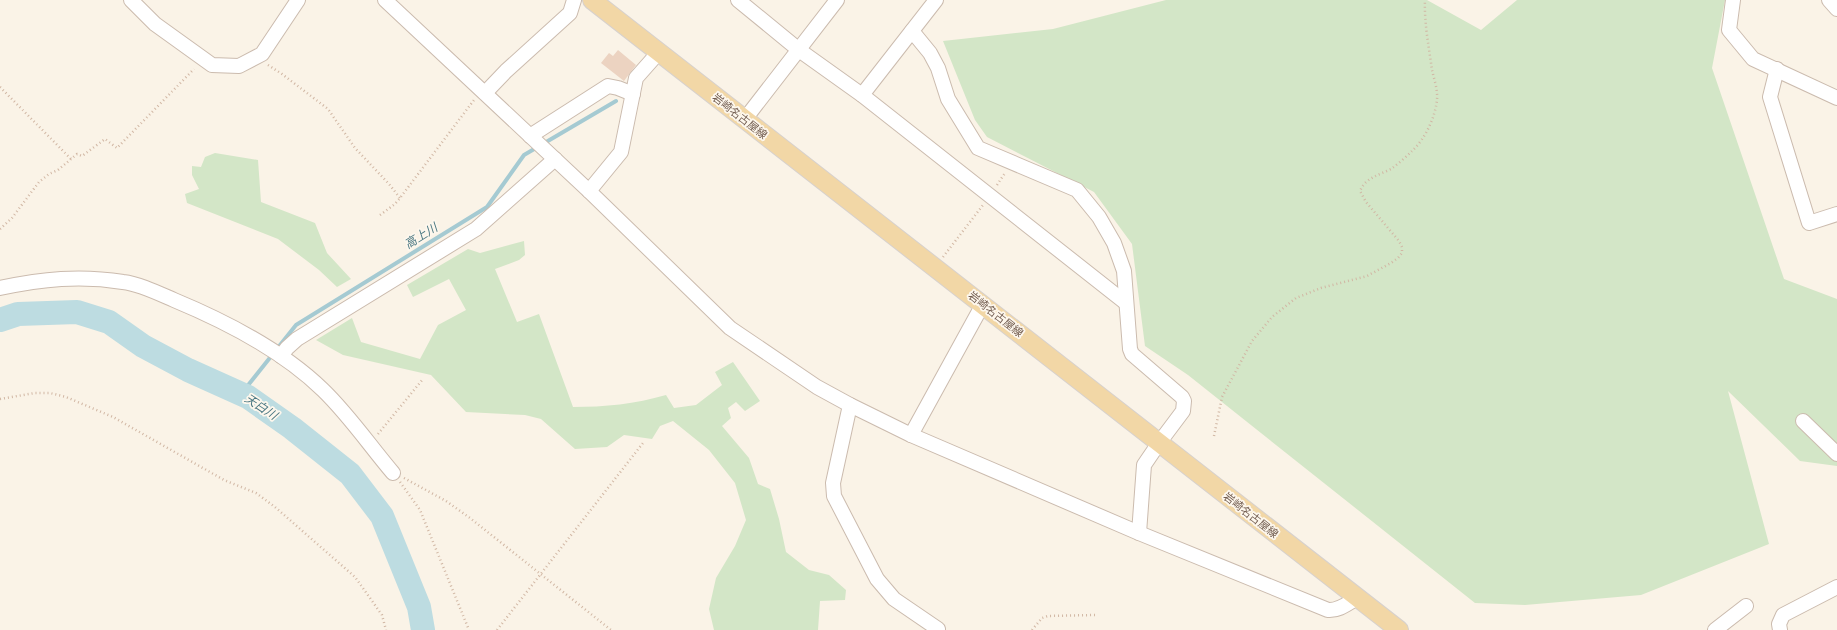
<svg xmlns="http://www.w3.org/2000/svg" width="1837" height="630" font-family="'Fira Sans Condensed','Noto Sans JP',sans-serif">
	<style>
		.green { fill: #d3e6c7 }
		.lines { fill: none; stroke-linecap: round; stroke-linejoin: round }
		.stream { stroke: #a5cad2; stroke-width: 4 }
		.river { stroke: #bddce1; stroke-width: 24 }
		.building { fill: #ecd3c1 }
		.minor-casing { stroke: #cbbbae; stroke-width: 16 }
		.major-casing { stroke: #d7d1cd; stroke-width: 20 }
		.path { stroke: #d1b7a4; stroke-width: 2.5; stroke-dasharray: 1 3; stroke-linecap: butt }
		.minor { stroke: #fff; stroke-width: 14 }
		.major { stroke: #f2d7a6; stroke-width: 18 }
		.labels { text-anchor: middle; stroke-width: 3.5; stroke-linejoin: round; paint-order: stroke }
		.street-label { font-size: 11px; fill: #715b4e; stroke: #fdf7ed }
		.water-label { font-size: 12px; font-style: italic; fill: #4a7782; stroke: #fdf7ed }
	</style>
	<rect width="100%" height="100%" fill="#faf3e7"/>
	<g class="green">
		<polygon points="1166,0 1427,0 1481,30 1517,0 1725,0 1712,68 1784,279 1837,299 1837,466 1800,461 1728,391 1769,544 1641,595 1525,605 1475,603 1188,375 1145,346 1132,244 1094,192 987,137 975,120 943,41 1053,29"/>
		<polygon points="215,153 258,160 261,202 315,223 327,253 351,279 337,287 319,270 278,239 187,203 185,194 199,189 192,175 192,166 201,167 205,157"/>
		<path d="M524 241 525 255 519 260 495 269 517 322 539 314 573 407C605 407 635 404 666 395L674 408 696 405 722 385 715 372 733 362 760 401 745 411 736 402 728 408 731 418 722 426 749 458 758 484 770 489 779 519 786 552 809 570 829 575 846 590 845 600 820 601 818 630H714L709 609 716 578 735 546 746 520 735 483 709 450 673 421 660 426 652 439 624 435 607 447 575 449 541 419 525 415 466 412 431 375 343 355 316 340 352 318 361 342 420 359 438 325 466 310 449 279 413 297 407 285 468 249 480 253Z"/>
	</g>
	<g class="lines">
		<polyline class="stream" points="241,394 296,325 487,207 524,155 616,101"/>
		<polyline class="river" points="0,320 18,314 77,312 109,322 143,346 188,370 248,397 292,428 350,474 382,516 419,607 423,630"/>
	</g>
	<polygon class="building" points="618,50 636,65 624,81 601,63 609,53 613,56"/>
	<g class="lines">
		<g class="minor-casing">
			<g id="minor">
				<polyline points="131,0 155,24 212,65 239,66 262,54 298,0"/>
				<path d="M385 0 589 191 730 328 817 387 850 405 911 435 1139 533 1328 610C1339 611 1348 603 1357 598"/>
				<polyline points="738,0 799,50 862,95 1126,303"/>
				<polyline points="1733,0 1729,30 1753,59 1837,98"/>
				<polyline points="1829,0 1837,9"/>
				<polyline points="912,31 930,53 938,68 948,99 978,148 1077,190 1099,217 1114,243 1124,271 1130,349 1132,354 1182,397 1184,401 1183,411 1159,443 1144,465 1139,533"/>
				<polyline points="1777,69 1770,97 1809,223 1837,214"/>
				<polyline points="485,93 506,71 570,13 574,0"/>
				<polyline points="862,95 936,0"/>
				<polyline points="745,119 837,0"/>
				<polyline points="530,136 608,86 618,88 633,94"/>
				<polyline points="589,191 621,152 636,78 659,52"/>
				<path d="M0 288C42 279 80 275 123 282 140 284 158 293 174 300 227 322 282 350 323 390 349 415 370 446 393 473"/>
				<polyline points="281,356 287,348 297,339 476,229 555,159"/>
				<polyline points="850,405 833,483 834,496 877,579 894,599 938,629"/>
				<polyline points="1803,421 1837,454"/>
				<polyline points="911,435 983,304"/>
				<polyline points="1715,630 1746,606"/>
				<polyline points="1780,630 1779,624 1783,615 1837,587"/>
			</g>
		</g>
		<g class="major-casing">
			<polyline id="major" points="592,0 1399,630"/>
		</g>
		<g class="path">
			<polyline points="268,65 282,74 328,109 355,148 389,184 400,198"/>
			<polyline points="0,87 71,159"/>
			<polyline points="997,185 1005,173"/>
			<polyline points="380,215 395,204 400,198 474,100"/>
			<polyline points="0,229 12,218 39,182 49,174 58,170 77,154 82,156 105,139 117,148 194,69"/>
			<polyline points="943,257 983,205"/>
			<polyline points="0,399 35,393 50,393 66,397 113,417 224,480 256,493 275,507 355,577 382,615 386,630"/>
			<polyline points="378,434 423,379"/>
			<path d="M1214 436 1222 397 1252 341 1272 317 1296 298 1321 288 1367 276 1391 263 1398 258 1402 253V247L1399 241 1366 202 1360 191C1365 178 1379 175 1391 169 1398 164 1406 157 1412 151 1425 139 1435 118 1437 100 1438 90 1434 79 1432 70 1429 48 1424 22 1425 0"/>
			<polyline points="404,478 446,501 470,518 611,630"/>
			<polyline points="400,482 420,510 469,630"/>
			<polyline points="497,630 643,443"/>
			<polyline points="1032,630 1042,618 1048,616 1095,615"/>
		</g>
		<use href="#minor" class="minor"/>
		<use href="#major" class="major"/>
	</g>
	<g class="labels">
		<g class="street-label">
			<text transform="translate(740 116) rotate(38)" y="4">岩崎名古屋線</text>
			<text transform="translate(996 314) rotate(38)" y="4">岩崎名古屋線</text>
			<text transform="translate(1251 515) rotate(38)" y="4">岩崎名古屋線</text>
		</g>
		<g class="water-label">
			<text transform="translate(421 236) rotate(-32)" y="4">高上川</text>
			<text transform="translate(261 407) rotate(33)" y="4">天白川</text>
		</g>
	</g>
</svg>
